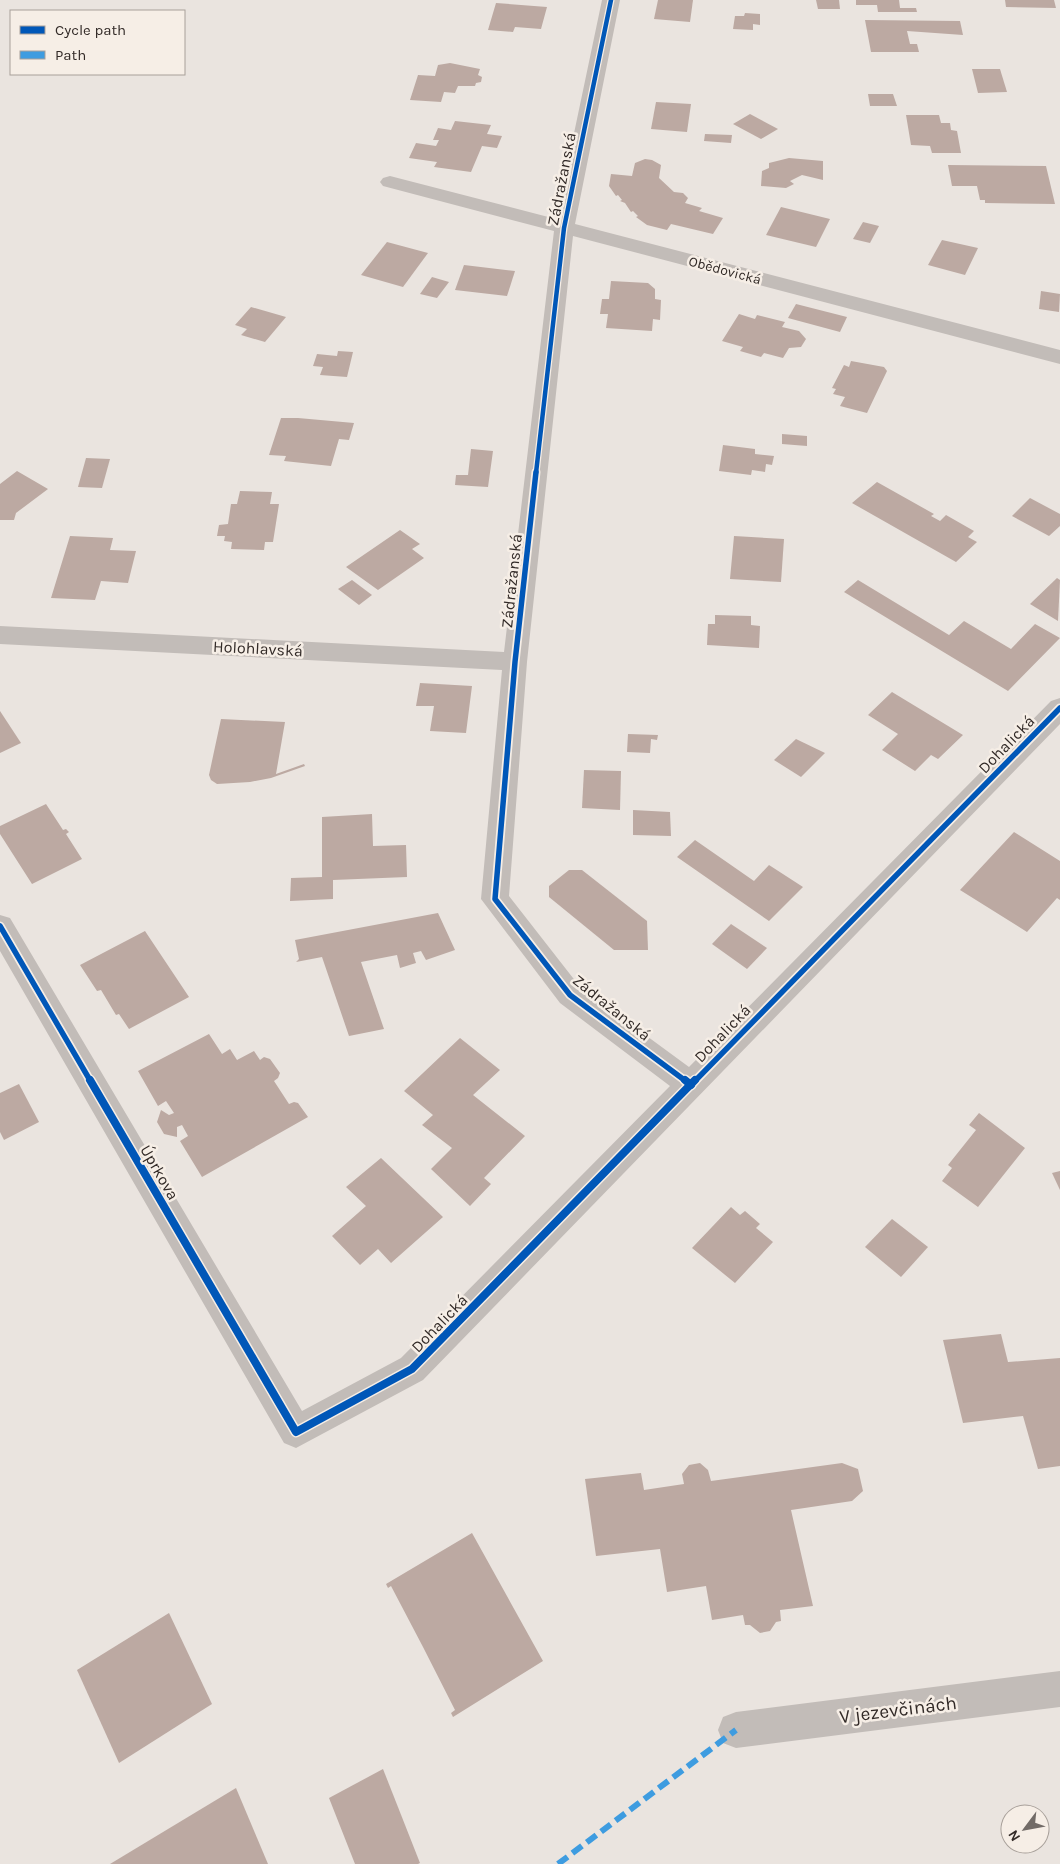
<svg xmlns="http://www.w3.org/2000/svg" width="1060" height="1864" font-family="Karla,sans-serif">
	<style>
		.building { fill: #bca9a2 }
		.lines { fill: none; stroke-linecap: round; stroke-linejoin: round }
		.minor { fill: #c2bcb8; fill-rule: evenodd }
		.quiet { stroke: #3e9ce0; stroke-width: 6; stroke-dasharray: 12 6; stroke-linecap: butt }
		.cycleway-far2-casing { stroke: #f6eee6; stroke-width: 7 }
		.cycleway-far1-casing { stroke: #f6eee6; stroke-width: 9 }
		.cycleway-casing { stroke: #f6eee6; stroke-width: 11 }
		.cycleway-far2 { stroke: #0057b8; stroke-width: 4.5 }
		.cycleway-far1 { stroke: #0057b8; stroke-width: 5.5 }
		.cycleway { stroke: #0057b8; stroke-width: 8 }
		.labels { text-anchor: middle; stroke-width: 5; stroke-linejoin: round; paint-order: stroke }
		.far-street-label { font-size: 14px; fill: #322a27; stroke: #f6eee6 }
		.street-label { font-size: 16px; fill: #322a27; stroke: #f6eee6 }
		.near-street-label { font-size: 19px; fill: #322a27; stroke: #f6eee6 }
	</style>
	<rect width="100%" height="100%" fill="#eae4df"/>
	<g class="building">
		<polygon points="658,0 693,0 690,22 654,19"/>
		<polygon points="816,0 839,0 840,9 818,9"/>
		<polygon points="856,0 899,0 900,8 916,8 917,12 878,12 877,5 856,5"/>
		<polygon points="1005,0 1054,0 1056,8 1006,7"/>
		<polygon points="496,3 547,7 541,29 515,27 513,32 488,30"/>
		<polygon points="745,13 760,14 760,25 753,24 753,30 733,29 735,16 744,16"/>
		<polygon points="865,20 960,21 963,35 907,31 910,44 917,44 919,52 871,52"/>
		<polygon points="450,63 480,69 478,75 482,77 481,82 476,83 475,86 458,86 455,93 444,92 441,102 410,100 418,75 435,76 438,65"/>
		<polygon points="972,69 1000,69 1007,92 978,93"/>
		<polygon points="868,94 893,94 897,106 870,106"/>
		<polygon points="656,102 691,104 687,132 651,129"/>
		<polygon points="750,114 778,129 761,139 733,124"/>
		<polygon points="906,115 939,115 941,123 950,123 951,130 957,131 961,153 932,153 930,146 911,145"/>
		<polygon points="455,121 491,125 487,134 502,136 497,148 482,146 471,172 434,167 437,162 409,158 416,143 436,146 439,140 433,140 438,128 451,130"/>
		<polygon points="705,134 732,135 731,143 704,141"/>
		<polygon points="789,158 823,161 823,180 802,175 790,181 794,184 786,188 761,186 762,171 769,168 769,163"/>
		<polygon points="645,159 652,160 661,165 659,178 674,192 683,193 688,198 685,203 702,208 699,211 723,218 713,234 671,224 667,230 647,225 636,217 638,216 633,211 631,212 625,203 620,201 622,200 618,195 616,196 609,186 611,174 632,176 635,163"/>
		<polygon points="948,165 1046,166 1055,204 985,203 985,200 980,200 977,186 952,186"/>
		<polygon points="781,207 830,219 816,247 766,235"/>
		<polygon points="863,222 879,226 870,243 853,239"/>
		<polygon points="942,240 978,248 965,275 928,265"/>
		<polygon points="387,242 428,253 403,287 361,275"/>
		<polygon points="464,265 515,271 507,296 455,290"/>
		<polygon points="432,277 449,282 437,298 420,294"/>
		<polygon points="611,281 648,283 655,289 655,299 661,300 660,320 653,319 652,331 606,328 608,314 600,314 602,299 609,299"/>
		<polygon points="1041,291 1060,294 1059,312 1039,309"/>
		<polygon points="796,304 847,317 840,332 788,318"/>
		<polygon points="251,307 286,317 265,342 241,335 247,329 235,325"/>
		<polygon points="739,314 755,319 757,315 785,322 782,327 799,331 806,339 801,347 789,348 783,358 764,353 761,357 740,351 743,347 722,341"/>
		<polygon points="338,351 353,352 347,377 320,375 323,367 313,366 317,354 337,356"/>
		<polygon points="851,361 884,367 887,371 867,413 840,406 845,397 833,394 836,389 832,388 844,365 849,367"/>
		<polygon points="281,418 298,418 354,423 349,440 339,439 331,466 284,461 286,456 269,455"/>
		<polygon points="782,434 807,436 807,446 782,444"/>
		<polygon points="723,445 755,449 755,454 774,456 772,465 766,464 765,472 752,470 751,475 719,471"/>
		<polygon points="471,449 493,451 488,487 455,485 456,475 468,475"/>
		<polygon points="86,458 110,459 102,488 78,487"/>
		<polygon points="17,471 48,489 16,513 14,520 0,520 0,484"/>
		<polygon points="877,482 934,514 931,516 940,521 946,515 974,531 968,537 977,542 956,562 852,503"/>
		<polygon points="240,491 272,492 270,504 279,504 273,542 265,542 264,550 231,549 232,542 224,541 225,536 217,536 219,525 228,524 231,504 237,504"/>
		<polygon points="1030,498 1060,514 1060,526 1049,536 1012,516"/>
		<polygon points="400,530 420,544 412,549 424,558 378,590 346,567"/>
		<polygon points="70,536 113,538 110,550 136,551 128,583 101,581 95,600 51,598"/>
		<polygon points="734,536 784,539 781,582 730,579"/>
		<polygon points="1057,578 1060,580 1058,621 1030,604"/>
		<polygon points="352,580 372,595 359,605 338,589"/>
		<polygon points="858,580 949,635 964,621 1011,649 1035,624 1060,638 1008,691 844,592"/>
		<polygon points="715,615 751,616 751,625 760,626 759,648 707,645 708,624 715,624"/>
		<polygon points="420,683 472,686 466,733 430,731 434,706 416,706"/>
		<polygon points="892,692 963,735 938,759 931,755 915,771 882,750 898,734 868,715"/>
		<polygon points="0,711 21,743 0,753"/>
		<polygon points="221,719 285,722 276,774 304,764 305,766 271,778 250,782 217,784 211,780 209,775"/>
		<polygon points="628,734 658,735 657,740 651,739 650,753 627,752"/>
		<polygon points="796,739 825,753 801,777 774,760"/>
		<polygon points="584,770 621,771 620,810 582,808"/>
		<polygon points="46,804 63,830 66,829 69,832 66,834 82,859 32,884 0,834 0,826"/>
		<polygon points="633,810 670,812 671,836 633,835"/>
		<polygon points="372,814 373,846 406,845 407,877 333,880 333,899 290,901 291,878 322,877 322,817"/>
		<polygon points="1014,832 1060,861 1060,900 1057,898 1027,932 960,890"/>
		<polygon points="695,840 754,881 769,865 803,887 769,921 677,857"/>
		<polygon points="569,870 582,870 647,921 648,950 614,950 549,897 549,886"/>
		<polygon points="438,913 455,950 426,960 421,951 413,953 416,963 400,968 397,955 361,962 384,1029 349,1036 322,957 296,962 299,959 295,940"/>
		<polygon points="731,924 767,948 747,969 712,944"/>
		<polygon points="145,931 189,997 129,1029 119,1014 116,1015 101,990 97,991 80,965"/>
		<polygon points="209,1034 222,1054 230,1049 237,1060 254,1051 260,1060 264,1057 270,1059 280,1073 278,1078 274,1081 289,1104 294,1102 298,1103 308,1117 202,1177 180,1141 188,1136 182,1125 177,1127 177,1137 164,1134 157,1122 161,1110 169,1115 174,1113 166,1101 158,1106 138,1071"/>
		<polygon points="460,1038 500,1070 473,1095 525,1136 484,1178 491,1184 470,1206 431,1169 452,1148 422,1125 433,1115 404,1091"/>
		<polygon points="19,1084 39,1122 4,1140 0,1132 0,1093"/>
		<polygon points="979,1113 1025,1148 978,1207 942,1181 952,1168 948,1165 976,1130 969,1125"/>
		<polygon points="381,1158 443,1217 391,1263 378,1249 360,1265 332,1236 366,1206 346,1187"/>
		<polygon points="1060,1171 1060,1190 1052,1173"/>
		<polygon points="731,1207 740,1215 745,1211 760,1224 756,1228 773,1242 735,1283 692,1248"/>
		<polygon points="892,1219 928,1247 901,1277 865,1247"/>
		<polygon points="1001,1334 1008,1362 1060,1358 1060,1466 1038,1469 1023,1416 963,1423 943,1340"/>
		<polygon points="700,1463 708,1470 711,1481 842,1463 858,1469 863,1491 852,1501 791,1510 813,1606 780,1610 781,1621 776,1622 770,1631 760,1633 750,1625 745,1625 743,1615 712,1620 706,1586 667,1592 660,1549 596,1556 585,1479 641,1473 644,1490 684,1484 682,1474 689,1465"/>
		<polygon points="472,1533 543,1661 453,1717 451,1713 455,1710 423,1647 391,1586 388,1588 386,1584"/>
		<polygon points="169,1613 212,1704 119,1763 77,1670"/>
		<polygon points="383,1769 420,1863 418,1864 355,1864 329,1798"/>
		<polygon points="236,1788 268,1864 110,1864"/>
	</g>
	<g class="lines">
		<g class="minor">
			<polygon points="602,0 620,0 575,224 1060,350 1060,364 573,236 527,662 509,896 580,987 689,1067 1051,701 1060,698 1060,724 423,1380 296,1448 284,1443 0,951 0,915 10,918 302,1411 401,1358 670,1086 560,1003 481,899 502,670 0,644 0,626 504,652 554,231 383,186 380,182 383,178 390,176 556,219"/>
			<polygon points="1060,1671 1060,1707 736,1748 723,1743 718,1730 723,1717 736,1712"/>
		</g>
		<polyline class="quiet" points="558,1864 736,1730"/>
		<g class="cycleway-far2-casing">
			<polyline id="cycleway-far2" points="536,473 564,228 611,0"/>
		</g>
		<g class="cycleway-far1-casing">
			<g id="cycleway-far1">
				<polyline points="536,472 515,662 495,899 570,995 687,1082"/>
				<polyline points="0,926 91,1082"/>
				<polyline points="694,1082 1060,708"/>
			</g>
		</g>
		<g class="cycleway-casing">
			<g id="cycleway">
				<polyline points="90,1080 296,1432 412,1369 695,1080"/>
				<polyline points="685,1080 691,1085"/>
			</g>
		</g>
		<use href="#cycleway-far2" class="cycleway-far2"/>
		<use href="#cycleway-far1" class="cycleway-far1"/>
		<use href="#cycleway" class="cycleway"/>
	</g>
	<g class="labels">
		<g class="far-street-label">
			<text transform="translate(725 270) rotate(15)" y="5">Obědovická</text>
		</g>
		<g class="street-label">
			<text transform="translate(561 179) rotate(-79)" y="6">Zádražanská</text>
			<text transform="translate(511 581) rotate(-84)" y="6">Zádražanská</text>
			<text transform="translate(258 648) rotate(3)" y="6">Holohlavská</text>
			<text transform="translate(1006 744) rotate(-46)" y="6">Dohalická</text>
			<text transform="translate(612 1007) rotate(39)" y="6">Zádražanská</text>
			<text transform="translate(722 1033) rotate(-46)" y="6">Dohalická</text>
			<text transform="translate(160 1172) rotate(60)" y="6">Úprkova</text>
			<text transform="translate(439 1323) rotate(-46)" y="6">Dohalická</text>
		</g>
		<g class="near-street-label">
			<text transform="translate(898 1709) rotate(-7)" y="7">V jezevčinách</text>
		</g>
	</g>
	<rect x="10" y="10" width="175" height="65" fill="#f6eee6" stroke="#a8a09a"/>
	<rect x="20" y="26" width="25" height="8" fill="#0057b8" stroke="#a8a09a"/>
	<text x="55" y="35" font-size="15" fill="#322a27">Cycle path</text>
	<rect x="20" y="51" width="25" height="8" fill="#3e9ce0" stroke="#a8a09a"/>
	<text x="55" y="60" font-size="15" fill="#322a27">Path</text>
	<g transform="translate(1025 1829) rotate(238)"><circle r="24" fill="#f6eee6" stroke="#a8a09a"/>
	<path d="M0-4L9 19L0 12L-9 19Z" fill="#726b67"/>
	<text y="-8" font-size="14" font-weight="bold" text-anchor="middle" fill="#322a27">N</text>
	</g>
</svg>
